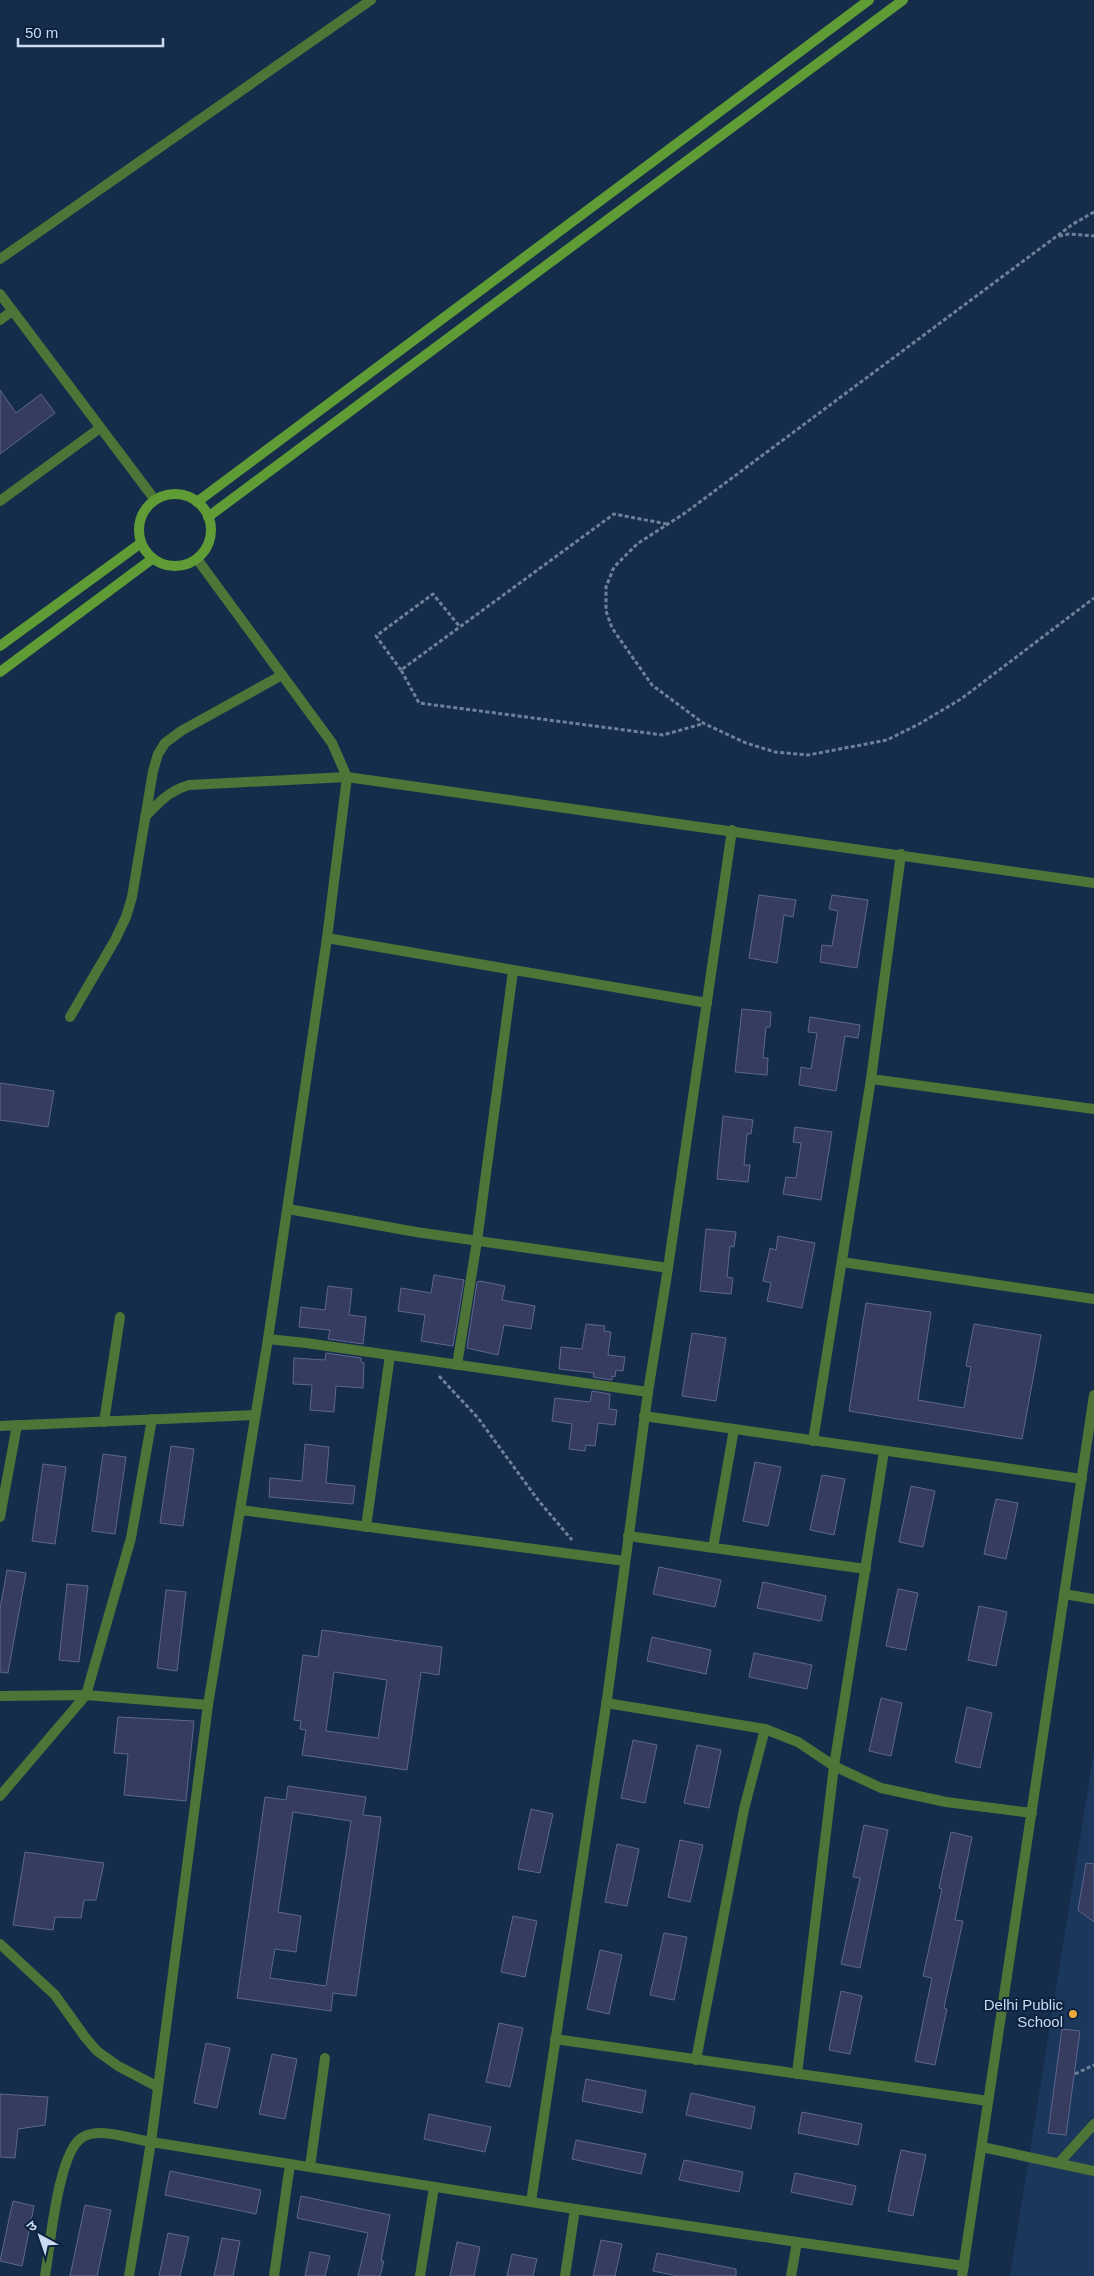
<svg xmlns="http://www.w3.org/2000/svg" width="1094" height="2276" font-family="Arial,'Noto Sans Devanagari',sans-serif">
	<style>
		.built { fill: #1b375b }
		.building { fill: #353c60; stroke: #5e668d; fill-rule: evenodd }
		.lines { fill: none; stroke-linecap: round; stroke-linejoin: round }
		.path { stroke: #6e819a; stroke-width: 3; stroke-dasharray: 4 2.5; stroke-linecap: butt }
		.lane { stroke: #4e7437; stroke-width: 10 }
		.street { stroke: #4e7437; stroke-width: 10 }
		.secondary { stroke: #5f9c35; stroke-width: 10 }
		.poi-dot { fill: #eda83b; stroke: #0b2340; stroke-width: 2 }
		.labels { text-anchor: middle; stroke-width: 4; stroke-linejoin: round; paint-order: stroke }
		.poi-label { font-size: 15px; fill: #cbdaee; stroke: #0b2340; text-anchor: end }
	</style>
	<rect width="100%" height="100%" fill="#152d4b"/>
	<polygon class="built" points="1094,1751 1094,2276 1010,2276"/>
	<g class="building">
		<polygon points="0,390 16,413 41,394 55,413 0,454"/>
		<polygon points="759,895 796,900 793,917 784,915 777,963 749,958"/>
		<polygon points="832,895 868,900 857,968 820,962 822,945 832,946 838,911 829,909"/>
		<polygon points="742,1009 771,1012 770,1027 766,1027 763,1058 768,1058 767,1075 735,1072"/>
		<polygon points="810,1017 860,1025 858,1038 845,1036 836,1091 799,1085 801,1067 811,1069 817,1033 808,1032"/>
		<polygon points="0,1083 54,1091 48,1127 0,1120"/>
		<polygon points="723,1116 753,1120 751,1134 747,1134 744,1165 750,1165 748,1182 717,1179"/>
		<polygon points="795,1127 832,1132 821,1200 783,1194 786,1177 796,1178 801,1143 793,1142"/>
		<polygon points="706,1229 736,1232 734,1247 730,1246 727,1277 733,1278 731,1294 700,1291"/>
		<polygon points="778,1236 815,1243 802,1308 767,1301 771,1283 763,1281 770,1248 776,1250"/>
		<polygon points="434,1275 464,1280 453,1346 421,1341 425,1315 398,1311 401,1288 431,1293"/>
		<polygon points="480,1281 505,1286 502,1300 535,1306 531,1329 504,1325 498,1355 467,1348 477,1282"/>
		<polygon points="328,1286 352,1289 349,1315 366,1317 363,1344 328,1339 330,1330 299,1327 301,1307 325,1310"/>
		<polygon points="866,1303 931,1312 918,1400 964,1408 971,1367 966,1366 974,1324 1041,1335 1022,1439 849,1411"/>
		<polygon points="586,1324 605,1326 604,1331 611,1332 608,1355 625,1357 623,1371 616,1370 615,1377 612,1376 612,1380 593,1377 594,1373 559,1369 561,1347 582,1349"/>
		<polygon points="692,1333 726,1338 716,1401 682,1396"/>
		<polygon points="326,1353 361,1358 361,1362 364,1363 363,1388 336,1386 334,1412 310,1410 312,1385 293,1384 294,1358 325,1360"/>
		<polygon points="592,1391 610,1394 609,1409 617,1410 615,1425 598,1423 595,1446 586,1445 585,1451 569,1449 572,1424 552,1421 555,1398 590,1402"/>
		<polygon points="305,1444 329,1447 326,1483 355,1486 353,1504 269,1497 270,1478 302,1481"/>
		<polygon points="171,1446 194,1449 183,1526 160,1523"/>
		<polygon points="103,1454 126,1457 115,1534 92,1531"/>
		<polygon points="755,1462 781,1467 768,1526 743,1521"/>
		<polygon points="43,1464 66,1467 55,1544 32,1541"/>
		<polygon points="822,1475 845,1479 834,1535 810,1530"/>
		<polygon points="911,1486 935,1491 923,1547 899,1542"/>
		<polygon points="996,1499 1018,1503 1006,1559 984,1554"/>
		<polygon points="659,1567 721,1580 715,1607 653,1594"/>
		<polygon points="7,1570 26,1573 8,1673 0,1672 0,1609"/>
		<polygon points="763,1582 826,1596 821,1621 757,1608"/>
		<polygon points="67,1584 88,1586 79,1662 59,1660"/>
		<polygon points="898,1589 918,1593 906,1650 886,1646"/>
		<polygon points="166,1590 186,1592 177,1671 157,1668"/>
		<polygon points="979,1606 1007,1612 996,1666 968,1660"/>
		<path d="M322 1630 442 1647 439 1675 421 1672 407 1770 302 1755 306 1730 300 1729 301 1721 294 1720 303 1655 318 1657ZM334 1672 387 1680 378 1738 326 1731Z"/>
		<polygon points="652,1637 711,1650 706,1674 647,1661"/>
		<polygon points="754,1653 812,1665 807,1689 749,1677"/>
		<polygon points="881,1698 902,1703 891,1756 869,1751"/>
		<polygon points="967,1707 992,1713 980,1768 955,1762"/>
		<polygon points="118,1717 194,1721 186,1801 124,1795 128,1754 114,1753"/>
		<polygon points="633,1740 657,1745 645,1803 621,1798"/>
		<polygon points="697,1745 721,1750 709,1808 684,1803"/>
		<path d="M288 1786 366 1797 363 1815 381 1817 356 1996 333 1993 331 2011 237 1998 265 1797 286 1800ZM293 1812 351 1821 326 1986 270 1978 275 1949 296 1952 301 1916 278 1912Z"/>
		<polygon points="531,1809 553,1814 540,1873 518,1869"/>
		<polygon points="864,1825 888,1830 860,1968 841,1964 860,1878 853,1877"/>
		<polygon points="951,1832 972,1837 955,1920 963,1921 944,2008 947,2009 935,2065 915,2061 932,1978 923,1976 942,1889 939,1888"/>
		<polygon points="680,1840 703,1845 690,1902 668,1897"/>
		<polygon points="617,1844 639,1849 627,1906 605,1902"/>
		<polygon points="25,1852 104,1863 96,1900 84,1900 81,1918 55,1917 53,1930 13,1925"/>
		<polygon points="1086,1863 1094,1864 1094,1922 1078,1910"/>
		<polygon points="513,1916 537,1921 525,1977 501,1972"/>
		<polygon points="664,1933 687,1937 674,2000 650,1995"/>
		<polygon points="600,1950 622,1955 609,2014 587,2009"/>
		<polygon points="841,1991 862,1996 850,2054 829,2050"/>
		<polygon points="499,2023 523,2028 510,2087 486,2082"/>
		<polygon points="1062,2029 1080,2031 1066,2135 1048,2133"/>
		<polygon points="206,2043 230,2048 217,2108 194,2103"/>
		<polygon points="272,2054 297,2059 285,2119 259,2114"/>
		<polygon points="586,2079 646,2091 642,2113 582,2101"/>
		<polygon points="691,2093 755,2107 751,2129 686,2115"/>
		<polygon points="0,2094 48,2097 45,2125 18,2129 15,2158 0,2157"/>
		<polygon points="802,2112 862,2124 858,2145 798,2133"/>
		<polygon points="429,2114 491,2127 485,2152 424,2139"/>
		<polygon points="576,2140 646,2154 641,2174 572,2159"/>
		<polygon points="901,2150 926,2155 913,2216 888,2211"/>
		<polygon points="684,2160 743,2172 739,2192 679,2180"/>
		<polygon points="170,2171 261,2190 256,2214 165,2195"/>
		<polygon points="795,2173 856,2186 852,2205 791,2192"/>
		<polygon points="301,2196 390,2215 381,2261 384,2261 380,2276 358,2276 368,2233 297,2218"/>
		<polygon points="13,2201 34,2206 22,2266 0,2261"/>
		<polygon points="85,2205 111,2210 97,2276 70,2276"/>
		<polygon points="168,2233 189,2237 180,2276 159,2276"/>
		<polygon points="222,2238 240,2241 233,2276 214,2276"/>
		<polygon points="601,2240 622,2244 615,2276 593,2276"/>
		<polygon points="457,2242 480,2247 474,2276 450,2276"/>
		<polygon points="310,2252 330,2256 325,2276 305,2276"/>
		<polygon points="657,2253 736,2269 736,2276 678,2276 653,2271"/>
		<polygon points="512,2254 537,2259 533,2276 507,2276"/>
	</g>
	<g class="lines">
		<g class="path">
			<polyline points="1094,212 1073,224 685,513 637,544 614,567 606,587 606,611 612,628 652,685 703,723 746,743 775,752 808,755 887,740 919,724 961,699 1094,598"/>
			<polyline points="1059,236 1069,234 1094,236"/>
			<polyline points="667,524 614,514 401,670 419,703 663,735 702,724"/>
			<polyline points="401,670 376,636 433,594 460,627"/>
			<polyline points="439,1376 478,1418 538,1500 572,1540"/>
			<polyline points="1075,2074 1094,2065"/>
		</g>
		<g class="lane">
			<polyline points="0,259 371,0"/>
			<polyline points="1064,1594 1094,1599"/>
			<polyline points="982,2147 1094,2171"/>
			<polyline points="1059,2163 1094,2124"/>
		</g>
		<g class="street">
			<polyline points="0,294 155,500"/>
			<polyline points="0,320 12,311"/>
			<polyline points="0,501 100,428"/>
			<path d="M145 817C159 802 169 791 189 785L347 777 1094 883"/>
			<polyline points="327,938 707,1003"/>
			<polyline points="70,1017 115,940 126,917 132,897 153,771 158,754 165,743 181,731 282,675"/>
			<polyline points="871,1079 1094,1109"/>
			<polyline points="288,1209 416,1232 668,1268 648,1392"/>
			<polyline points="842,1262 1094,1299"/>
			<polyline points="668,1268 732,830"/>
			<polyline points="268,1339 306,1343 648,1392 607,1699 531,2202"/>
			<polyline points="457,1365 477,1241 513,971"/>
			<polyline points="644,1416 1082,1479"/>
			<polyline points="104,1422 120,1317"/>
			<polyline points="0,1426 255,1415"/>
			<polyline points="813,1441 871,1079 901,854"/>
			<polyline points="241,1510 625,1561"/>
			<polyline points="0,1517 17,1425"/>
			<polyline points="366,1527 390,1355"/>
			<polyline points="628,1536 866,1569"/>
			<polyline points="713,1548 734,1429"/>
			<polyline points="0,1696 86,1695 208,1705"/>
			<polyline points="606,1703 765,1729"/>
			<polyline points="0,1796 86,1695 131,1538 152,1419"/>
			<polyline points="0,1944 55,1995 85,2037 97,2051 118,2066 158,2087"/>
			<polyline points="555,2039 988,2101"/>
			<polyline points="696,2060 744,1809 765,1729 798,1742 834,1766 881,1788 946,1802 1032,1813"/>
			<polyline points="797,2074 834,1766 884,1451"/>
			<polyline points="310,2167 325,2058"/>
			<path d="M45 2276C50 2247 58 2150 83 2137 101 2127 132 2139 151 2142L208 1705 268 1339 327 938 347 777 332 743 197 559"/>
			<polyline points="129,2276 151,2142 575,2209"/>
			<polyline points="274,2276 290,2164"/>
			<polyline points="420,2276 434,2187"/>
			<polyline points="565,2276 575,2209 797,2242"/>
			<polyline points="791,2276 797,2242 964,2266"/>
			<polyline points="962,2276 1094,1395"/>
		</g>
		<g class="secondary">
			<circle cx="175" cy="530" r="36"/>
			<polyline points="197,502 869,0"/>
			<polyline points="208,517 903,0"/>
			<polyline points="0,646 141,543"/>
			<polyline points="0,672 152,559"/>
		</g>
	</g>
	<circle class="poi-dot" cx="1073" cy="2014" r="5"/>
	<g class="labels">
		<g class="poi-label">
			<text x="1063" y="2010">Delhi Public<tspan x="1063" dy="17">School</tspan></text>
		</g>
	</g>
	<g transform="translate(40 2236) rotate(320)" stroke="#0b2340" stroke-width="4" paint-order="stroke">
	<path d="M0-4L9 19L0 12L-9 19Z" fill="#cbdaee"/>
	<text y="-8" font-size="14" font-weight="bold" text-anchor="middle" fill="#cbdaee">उ</text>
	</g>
	<path d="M18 38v8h145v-8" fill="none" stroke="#cbdaee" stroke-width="2.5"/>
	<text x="25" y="38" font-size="15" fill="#cbdaee" stroke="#0b2340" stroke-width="4" paint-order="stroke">50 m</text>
</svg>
